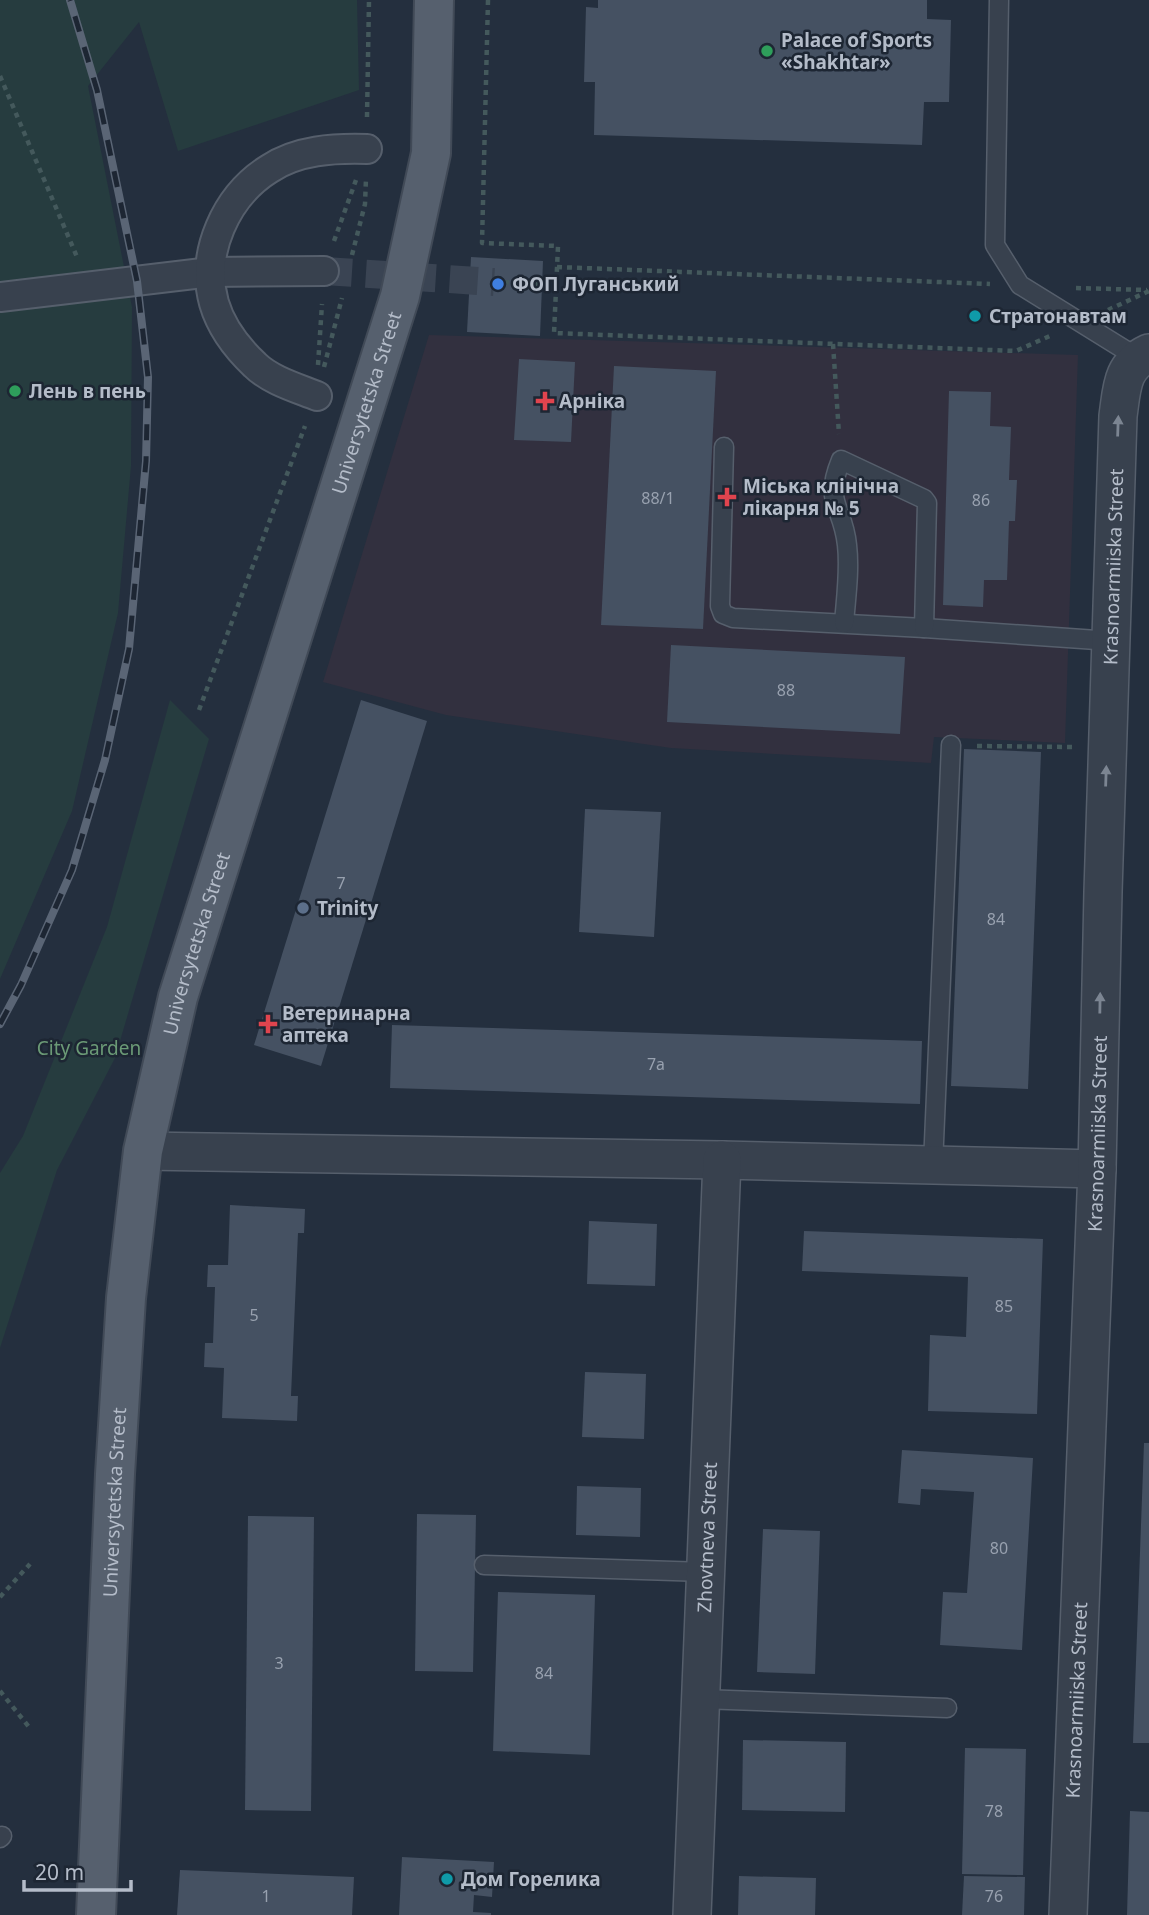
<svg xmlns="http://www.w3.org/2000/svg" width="1149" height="1915" font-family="'Noto Sans',sans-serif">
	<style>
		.medical { fill: #32303f }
		.green { fill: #263c3f }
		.building { fill: #455162 }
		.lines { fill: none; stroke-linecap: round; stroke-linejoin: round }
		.pedestrian-tunnel { stroke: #3a4453; stroke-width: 28; stroke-dasharray: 28 14; stroke-linecap: butt }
		.service-casing { stroke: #565f6c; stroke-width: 21 }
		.pedestrian-casing { stroke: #565f6c; stroke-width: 32 }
		.minor-casing { stroke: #565f6c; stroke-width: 40 }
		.primary-casing { stroke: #414a57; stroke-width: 42 }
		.path { stroke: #44595c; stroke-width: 4.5; stroke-dasharray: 5 5; stroke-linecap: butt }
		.service { stroke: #38414e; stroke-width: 18 }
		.pedestrian { stroke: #38414e; stroke-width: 28 }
		.minor { stroke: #38414e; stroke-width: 37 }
		.primary { stroke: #56606e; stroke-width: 38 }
		.rail-casing { stroke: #5a6575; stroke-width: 8 }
		.rail { stroke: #1d2633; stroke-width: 5; stroke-dasharray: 16; stroke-linecap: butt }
		.oneway { fill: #7c8592 }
		.leisure-dot { fill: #2e9e5b; stroke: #1d2633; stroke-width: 2.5 }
		.shop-dot { fill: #3f7fe0; stroke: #1d2633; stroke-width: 2.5 }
		.culture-dot { fill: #0f9aa8; stroke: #1d2633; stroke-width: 2.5 }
		.health-dot { fill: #e0444e; stroke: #1d2633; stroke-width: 2.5 }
		.service-dot { fill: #5c6f8a; stroke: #1d2633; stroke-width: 2.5 }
		.labels { text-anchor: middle; stroke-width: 5; stroke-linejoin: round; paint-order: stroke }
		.number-label { font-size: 16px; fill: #98a1af }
		.poi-label { font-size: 19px; font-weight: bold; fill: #b4bcc9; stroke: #1d2633; text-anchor: start }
		.street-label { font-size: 19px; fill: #b4bcc9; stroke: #1d2633 }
		.park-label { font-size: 19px; fill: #6b9a76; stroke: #1d2633 }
	</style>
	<rect width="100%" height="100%" fill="#242f3e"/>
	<polygon class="medical" points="429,335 1078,355 1065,743 934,737 931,763 671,748 446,715 323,682"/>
	<g class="green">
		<polygon points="0,0 357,0 359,90 178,151 139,22 88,86 132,307 131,466 118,613 72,811 0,979"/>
		<polygon points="170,700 209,739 115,1058 57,1170 0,1348 0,1173 23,1136 107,927"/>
	</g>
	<g class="building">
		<polygon points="598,0 927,0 927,19 951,20 949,102 924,102 922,145 594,135 595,82 584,82 586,7 598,8"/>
		<polygon points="471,257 543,261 540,336 467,332"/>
		<polygon points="519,359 575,362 571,442 514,440"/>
		<polygon points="614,366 716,371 703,629 601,625"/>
		<polygon points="949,391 991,392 990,426 1011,427 1009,480 1017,480 1015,521 1009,521 1007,580 984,580 983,607 943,605"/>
		<polygon points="671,645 905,657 900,734 667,722"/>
		<polygon points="361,700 427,721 321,1066 254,1045"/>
		<polygon points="964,749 1041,752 1028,1089 951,1086"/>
		<polygon points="585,809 661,812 654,937 579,932"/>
		<polygon points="392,1025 922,1041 920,1104 390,1088"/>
		<polygon points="230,1205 305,1209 304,1233 298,1233 291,1396 298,1396 297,1421 222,1418 224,1368 204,1367 205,1343 213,1343 215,1287 207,1287 208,1265 228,1265"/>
		<polygon points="589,1221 657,1224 655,1286 587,1284"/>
		<polygon points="804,1231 1043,1239 1037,1414 928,1411 930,1335 966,1337 968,1277 802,1271"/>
		<polygon points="585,1372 646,1374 644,1439 582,1437"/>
		<polygon points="1144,1443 1149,1443 1149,1743 1133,1743"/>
		<polygon points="902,1450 1033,1458 1022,1650 940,1645 943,1592 967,1593 974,1492 921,1489 920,1505 898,1503"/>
		<polygon points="577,1486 641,1488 640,1537 576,1535"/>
		<polygon points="417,1514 476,1515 473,1672 415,1671"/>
		<polygon points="248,1516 314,1517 311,1811 245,1810"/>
		<polygon points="763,1529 820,1531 815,1674 757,1672"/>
		<polygon points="498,1592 595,1595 590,1755 493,1751"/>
		<polygon points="743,1740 846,1742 845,1812 742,1810"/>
		<polygon points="965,1748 1026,1749 1023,1875 962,1874"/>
		<polygon points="1130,1811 1149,1812 1149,1915 1127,1915"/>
		<polygon points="402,1857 494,1862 492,1897 474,1895 473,1912 491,1913 491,1915 399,1915"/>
		<polygon points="180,1870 354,1877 352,1915 177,1915"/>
		<polygon points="739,1876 816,1878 815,1915 738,1915"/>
		<polygon points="964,1876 1025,1877 1024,1915 962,1915"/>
	</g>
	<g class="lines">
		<polyline class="pedestrian-tunnel" points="324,271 494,282"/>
		<g class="service-casing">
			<g id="service">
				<polyline points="999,0 995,245 1020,285 1138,358"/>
				<polyline points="724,447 720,606 723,614 733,618 924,628 1111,641"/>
				<path d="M844 623C846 598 850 570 847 545 843 505 823 504 841 460L924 499 927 503 924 628"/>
				<polyline points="933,1165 951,745"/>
				<polyline points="484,1565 705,1572"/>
				<polyline points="701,1699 947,1708"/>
				<polyline points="0,1838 2,1836"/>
			</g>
		</g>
		<g class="pedestrian-casing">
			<g id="pedestrian">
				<polyline points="0,297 211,272 324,271"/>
				<path d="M317 396C297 388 270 380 255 365 237 348 221 327 214 303 200 253 226 196 269 169 297 150 334 148 367 149"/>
			</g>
		</g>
		<g class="minor-casing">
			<g id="minor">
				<polyline points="143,1151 722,1160 1097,1169"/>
				<path id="s1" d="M692 1915 722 1160"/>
				<path id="s2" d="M1068 1915 1097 1169 1103 892 1118 416C1122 388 1121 366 1149 353"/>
			</g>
		</g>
		<g class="primary-casing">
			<g id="primary">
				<path id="s3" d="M96 1915 115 1474 126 1298 143 1151 178 997 400 296 431 153 434 0"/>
			</g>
		</g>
		<g class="path">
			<polyline points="488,0 482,243 558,246 554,333 1016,351 1052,335"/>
			<polyline points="0,76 77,257"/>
			<polyline points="367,117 369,0"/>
			<polyline points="334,241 356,180"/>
			<polyline points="352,255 365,204 366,178"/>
			<polyline points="557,267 990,284"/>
			<polyline points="494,282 556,284"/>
			<polyline points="1076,288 1147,290"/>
			<polyline points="1108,310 1149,291"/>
			<polyline points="833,344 839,434"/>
			<polyline points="318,365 322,304"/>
			<polyline points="324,367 342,298"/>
			<polyline points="199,710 305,426"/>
			<polyline points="977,746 1073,747"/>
			<polyline points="0,1597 30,1564"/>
			<polyline points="0,1691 29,1727"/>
		</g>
		<use href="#service" class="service"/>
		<use href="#pedestrian" class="pedestrian"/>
		<use href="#minor" class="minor"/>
		<use href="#primary" class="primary"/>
		<g class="rail-casing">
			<polyline id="rail" points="0,1024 21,985 72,870 105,760 129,649 146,461 148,377 137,281 97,90 70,0"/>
		</g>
		<use href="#rail" class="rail"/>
	</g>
	<defs><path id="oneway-solid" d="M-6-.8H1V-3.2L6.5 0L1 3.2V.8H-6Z" transform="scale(1.75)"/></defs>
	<g class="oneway">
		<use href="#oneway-solid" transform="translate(1118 426) rotate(-88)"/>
		<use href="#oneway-solid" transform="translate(1106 776) rotate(-88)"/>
		<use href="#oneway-solid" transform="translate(1100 1003) rotate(-89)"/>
	</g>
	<g class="leisure-dot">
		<circle cx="767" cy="51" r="7"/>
		<circle cx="15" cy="391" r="7"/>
	</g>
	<circle class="shop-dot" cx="498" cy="284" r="7"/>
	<g class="culture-dot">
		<circle cx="975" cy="316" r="7"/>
		<circle cx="447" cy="1879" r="7"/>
	</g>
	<g class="health-dot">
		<path d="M541.5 390.5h7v7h7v7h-7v7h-7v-7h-7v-7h7z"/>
		<path d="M723.5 486.5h7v7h7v7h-7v7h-7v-7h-7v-7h7z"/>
		<path d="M264.5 1013.5h7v7h7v7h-7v7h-7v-7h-7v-7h7z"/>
	</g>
	<circle class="service-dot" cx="303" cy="908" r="7"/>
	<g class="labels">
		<g class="number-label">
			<text x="658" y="504">88/1</text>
			<text x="981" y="506">86</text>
			<text x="786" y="696">88</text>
			<text x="341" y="889">7</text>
			<text x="996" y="925">84</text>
			<text x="656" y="1070">7а</text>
			<text x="1004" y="1312">85</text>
			<text x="254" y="1321">5</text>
			<text x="999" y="1554">80</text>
			<text x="279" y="1669">3</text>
			<text x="544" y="1679">84</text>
			<text x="994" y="1817">78</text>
			<text x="266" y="1902">1</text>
			<text x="994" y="1902">76</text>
		</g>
		<g class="poi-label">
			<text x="781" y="47">Palace of Sports<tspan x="781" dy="22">«Shakhtar»</tspan></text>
			<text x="512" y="291">ФОП Луганський</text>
			<text x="989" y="323">Стратонавтам</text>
			<text x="29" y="398">Лень в пень</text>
			<text x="559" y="408">Арніка</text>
			<text x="743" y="493">Міська клінічна<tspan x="743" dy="22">лікарня № 5</tspan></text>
			<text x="317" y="915">Trinity</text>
			<text x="282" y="1020">Ветеринарна<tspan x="282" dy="22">аптека</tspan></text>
			<text x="461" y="1886">Дом Горелика</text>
		</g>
		<g class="street-label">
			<text dy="7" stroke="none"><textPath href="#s3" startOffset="1547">Universytetska Street</textPath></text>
			<text dy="7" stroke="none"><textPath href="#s2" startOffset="1349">Krasnoarmiiska Street</textPath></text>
			<text dy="7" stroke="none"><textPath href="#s3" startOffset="980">Universytetska Street</textPath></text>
			<text dy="7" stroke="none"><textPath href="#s2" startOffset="782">Krasnoarmiiska Street</textPath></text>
			<text dy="7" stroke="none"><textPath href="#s3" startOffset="413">Universytetska Street</textPath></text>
			<text dy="7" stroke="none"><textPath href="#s1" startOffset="378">Zhovtneva Street</textPath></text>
			<text dy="7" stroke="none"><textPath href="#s2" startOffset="215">Krasnoarmiiska Street</textPath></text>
		</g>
		<g class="park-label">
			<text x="89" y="1055">City Garden</text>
		</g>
	</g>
	<path d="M24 1880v10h107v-10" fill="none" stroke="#b4bcc9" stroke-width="3.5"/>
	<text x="35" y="1880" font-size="21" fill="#b4bcc9" stroke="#1d2633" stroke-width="5" paint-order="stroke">20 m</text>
</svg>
